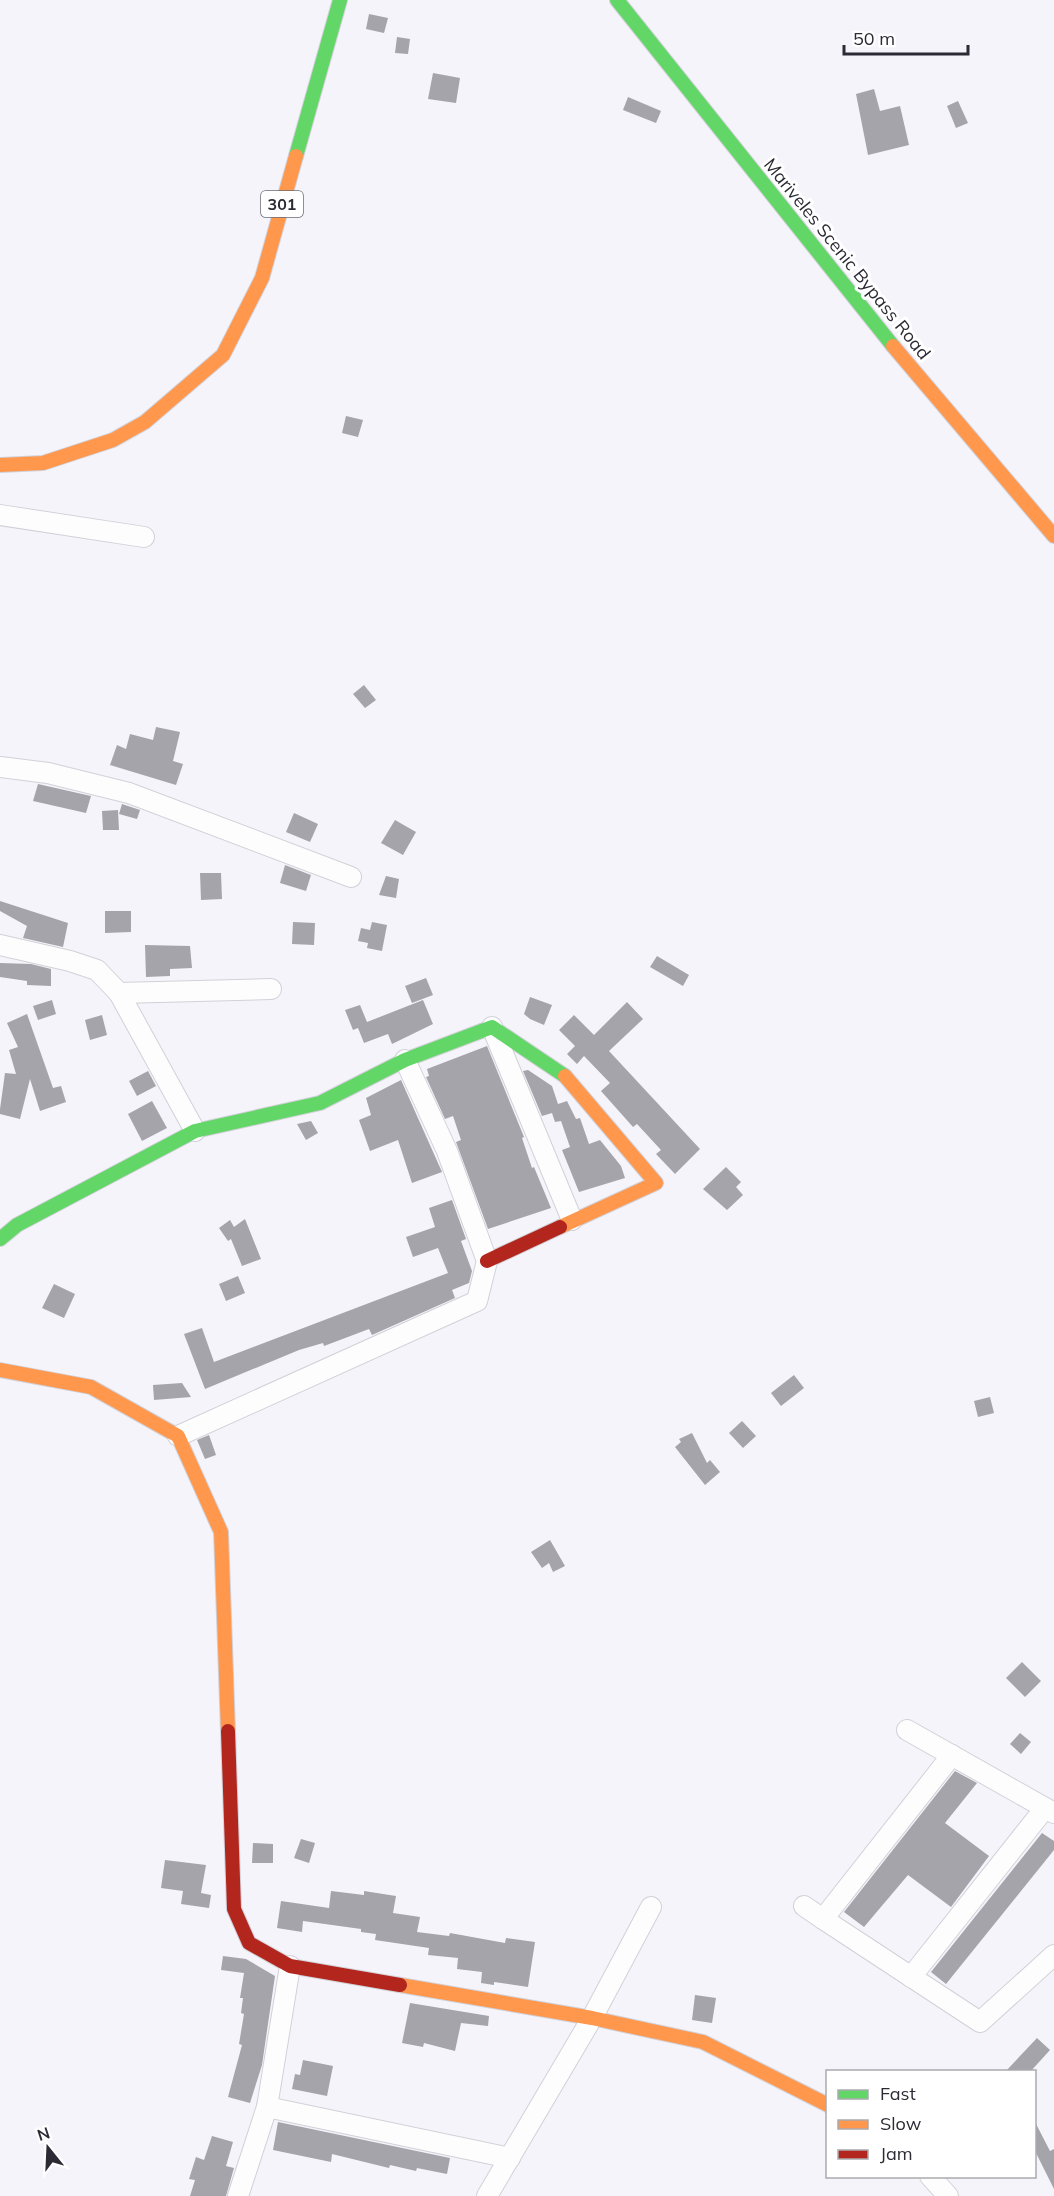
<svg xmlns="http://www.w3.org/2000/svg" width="1054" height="2196" font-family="Mulish,sans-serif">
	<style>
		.building { fill: #a5a4ab }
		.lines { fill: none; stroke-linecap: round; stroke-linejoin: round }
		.street-casing { stroke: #d1d1d8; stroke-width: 22 }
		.fast-casing { stroke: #d1d1d8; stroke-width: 16 }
		.slow-casing { stroke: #d1d1d8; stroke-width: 16 }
		.jam-casing { stroke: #d1d1d8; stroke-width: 16 }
		.street { stroke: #fefdfe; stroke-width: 20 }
		.fast { stroke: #63d668; stroke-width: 14 }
		.slow { stroke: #ff974d; stroke-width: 14 }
		.jam { stroke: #b3261e; stroke-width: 14 }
		.labels { text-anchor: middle; stroke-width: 6; stroke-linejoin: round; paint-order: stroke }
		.shield { fill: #fff; stroke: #6b6b72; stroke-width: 1.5 }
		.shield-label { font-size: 16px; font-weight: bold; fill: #2c2b35 }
		.street-label { font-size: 18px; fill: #2c2b35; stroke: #fff }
	</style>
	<rect width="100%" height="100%" fill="#f5f4fa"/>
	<g class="building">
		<polygon points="369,14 388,18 384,33 366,29"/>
		<polygon points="397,37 410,39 408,54 395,53"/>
		<polygon points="433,73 460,78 456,103 428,99"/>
		<polygon points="874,89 880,111 900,106 909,145 868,155 856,94"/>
		<polygon points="628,97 661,111 656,123 623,110"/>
		<polygon points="958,101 968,123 956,128 947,106"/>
		<polygon points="346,416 363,420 358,437 342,433"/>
		<polygon points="364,685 376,700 365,708 353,694"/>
		<polygon points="156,727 180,732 173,761 183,764 176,785 110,765 117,745 126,749 130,734 153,740"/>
		<polygon points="38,784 91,796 86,813 33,801"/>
		<polygon points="122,804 140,810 137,819 119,814"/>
		<polygon points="118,810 119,830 103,830 102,811"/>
		<polygon points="294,813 318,824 310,842 286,832"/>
		<polygon points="395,820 416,832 403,855 381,843"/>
		<polygon points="285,865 311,875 306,891 280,883"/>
		<polygon points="200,873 221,873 222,899 201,900"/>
		<polygon points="386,876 399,879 396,898 379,895"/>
		<polygon points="0,901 68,923 63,947 23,938 27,926 0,911"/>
		<polygon points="105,911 131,911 131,932 105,933"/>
		<polygon points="293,922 315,923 314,945 292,944"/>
		<polygon points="372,922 387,925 382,951 367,948 368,943 358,941 361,928 370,930"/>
		<polygon points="145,945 190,946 192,968 170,969 170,976 146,977"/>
		<polygon points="657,956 689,975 683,986 650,967"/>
		<polygon points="0,963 31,964 51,969 51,986 27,985 27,981 0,977"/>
		<polygon points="426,978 433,995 412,1003 405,986"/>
		<polygon points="530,997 552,1005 544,1025 530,1019 524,1014"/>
		<polygon points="52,1000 56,1014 38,1020 33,1006"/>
		<polygon points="423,1000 433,1024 392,1044 388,1034 364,1043 358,1028 353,1030 345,1010 360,1005 367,1022"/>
		<polygon points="627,1002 643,1019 609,1051 700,1149 675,1174 656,1154 661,1150 637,1124 633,1127 601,1091 610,1083 584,1056 577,1064 567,1054 575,1046 559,1030 574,1015 594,1035"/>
		<polygon points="27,1014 53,1088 61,1086 66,1102 40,1111 30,1079 20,1119 0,1114 0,1109 5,1073 16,1074 9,1050 18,1047 7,1023"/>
		<polygon points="102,1015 107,1035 90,1040 85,1020"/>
		<polygon points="487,1046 524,1137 522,1138 532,1168 534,1167 551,1208 488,1229 456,1142 461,1140 453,1116 445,1119 426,1077 429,1076 427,1069"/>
		<polygon points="528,1070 552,1086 558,1104 567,1101 576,1119 580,1118 589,1144 600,1140 621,1166 625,1178 579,1192 562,1150 570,1147 561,1121 555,1122 552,1113 542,1116 523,1071"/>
		<polygon points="148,1071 156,1086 137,1096 129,1081"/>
		<polygon points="401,1080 442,1172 412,1183 398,1140 370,1151 359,1120 371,1115 366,1098"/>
		<polygon points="152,1101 167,1128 142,1141 128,1114"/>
		<polygon points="311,1121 318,1133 306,1140 297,1124"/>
		<polygon points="726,1167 741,1182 736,1187 743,1195 727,1210 703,1189"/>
		<polygon points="452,1200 466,1239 461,1241 472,1271 469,1283 452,1290 455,1298 372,1335 369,1329 324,1346 323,1343 299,1350 205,1389 184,1334 202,1328 214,1362 448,1273 438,1248 413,1257 406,1237 435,1227 429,1208"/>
		<polygon points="245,1219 261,1259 242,1266 231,1239 228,1241 219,1228 230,1220 234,1227"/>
		<polygon points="238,1276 245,1293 226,1301 219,1284"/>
		<polygon points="54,1284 75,1294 64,1318 42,1308"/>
		<polygon points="794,1375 804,1388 781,1406 771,1393"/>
		<polygon points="182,1383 191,1397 154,1400 153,1385"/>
		<polygon points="990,1397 994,1413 978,1417 974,1401"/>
		<polygon points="742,1421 756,1436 743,1448 729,1433"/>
		<polygon points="692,1433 707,1463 710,1460 720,1472 705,1485 675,1447 681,1442 679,1439"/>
		<polygon points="209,1435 216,1455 205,1459 197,1440"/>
		<polygon points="550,1540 565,1566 553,1572 549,1563 542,1568 531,1552"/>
		<polygon points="1022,1662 1041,1681 1025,1697 1006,1678"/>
		<polygon points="1020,1733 1031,1742 1021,1754 1010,1744"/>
		<polygon points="955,1771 977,1783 945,1823 989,1856 951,1907 908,1875 864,1927 844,1912"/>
		<polygon points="1042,1833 1054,1841 1054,1850 946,1984 931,1972"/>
		<polygon points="301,1839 315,1843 309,1863 294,1858"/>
		<polygon points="253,1843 273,1844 273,1863 252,1863"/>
		<polygon points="165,1860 206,1865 201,1893 211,1895 209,1908 181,1904 183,1891 161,1888"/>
		<polygon points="331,1891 364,1895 364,1891 396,1896 393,1913 420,1917 417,1932 449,1936 450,1933 505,1943 506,1938 535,1942 528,1987 494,1982 494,1985 481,1983 482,1972 457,1969 458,1958 428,1955 429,1948 375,1940 376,1934 361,1932 361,1929 303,1921 302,1932 277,1928 281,1901 329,1908"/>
		<polygon points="223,1956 246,1959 275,1976 262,2065 250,2103 228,2097 242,2045 239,2044 244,2014 241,2013 243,1998 240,1998 244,1973 221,1970"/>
		<polygon points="695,1995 716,1998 712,2023 692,2020"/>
		<polygon points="410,2003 489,2016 488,2026 461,2023 455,2051 424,2043 423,2047 402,2043"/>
		<polygon points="1037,2038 1050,2050 1030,2072 1005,2072"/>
		<polygon points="303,2060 333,2066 327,2096 292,2089 295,2074 300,2075"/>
		<polygon points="278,2122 450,2158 447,2174 417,2168 416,2171 390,2165 389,2168 332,2154 331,2162 273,2150"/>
		<polygon points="1035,2122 1050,2151 1054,2149 1054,2189 1035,2151"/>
		<polygon points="212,2136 233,2142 226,2166 234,2168 226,2196 190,2196 195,2180 189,2179 196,2157 204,2160"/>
	</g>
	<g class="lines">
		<g class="street-casing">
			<g id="street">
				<polyline points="0,515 144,537"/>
				<polyline points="0,767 48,773 129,793 351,877"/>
				<polyline points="0,945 70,961 97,970 119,993 271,989"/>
				<polyline points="119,993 195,1131"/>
				<polyline points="492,1027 572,1220"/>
				<polyline points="178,1436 477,1301 487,1261 447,1151 405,1060"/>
				<polyline points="907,1730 1054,1813"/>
				<polyline points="804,1906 823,1919 952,1755"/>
				<polyline points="823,1919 980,2022 1054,1955"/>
				<polyline points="911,1977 1045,1808"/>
				<polyline points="267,2107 510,2158"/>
				<polyline points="930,2176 948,2196"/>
				<polyline points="238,2196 267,2107 290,1966"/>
				<polyline points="487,2196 592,2018 651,1907"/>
			</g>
		</g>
		<g class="fast-casing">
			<g id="fast">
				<polyline points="617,0 893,346"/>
				<polyline points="296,156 340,0"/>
				<polyline points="0,1239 17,1225 195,1131 320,1103 405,1060 492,1027 565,1076"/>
			</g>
		</g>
		<g class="slow-casing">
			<g id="slow">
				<polyline points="893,346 1054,536"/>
				<polyline points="0,465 43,463 113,440 145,422 223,355 262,278 296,156"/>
				<polyline points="560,1227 656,1183 565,1076"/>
				<polyline points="0,1370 91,1387 178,1436 221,1532 228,1731"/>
				<polyline points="400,1985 592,2018 703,2042 828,2105"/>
			</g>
		</g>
		<g class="jam-casing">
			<g id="jam">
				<polyline points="487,1261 560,1227"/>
				<polyline points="228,1731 234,1909 249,1943 290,1966 400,1985"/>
			</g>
		</g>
		<use href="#street" class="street"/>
		<use href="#fast" class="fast"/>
		<use href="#slow" class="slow"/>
		<use href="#jam" class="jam"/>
	</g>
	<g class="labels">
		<rect class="shield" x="261" y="191" width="42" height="26" rx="4.5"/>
		<g class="shield-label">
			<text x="282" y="210">301</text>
		</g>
		<g class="street-label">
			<text transform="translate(847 259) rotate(51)" y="6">Mariveles Scenic Bypass Road</text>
		</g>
	</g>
	<rect x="826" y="2070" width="210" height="108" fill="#ffffff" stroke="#abaaae" stroke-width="1.5"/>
	<rect x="838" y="2090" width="30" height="9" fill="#63d668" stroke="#abaaae" stroke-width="1.5"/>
	<text x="880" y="2100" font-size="18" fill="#2c2b35">Fast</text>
	<rect x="838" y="2120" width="30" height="9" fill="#ff974d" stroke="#abaaae" stroke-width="1.5"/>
	<text x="880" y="2130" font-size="18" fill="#2c2b35">Slow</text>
	<rect x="838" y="2150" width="30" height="9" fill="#b3261e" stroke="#abaaae" stroke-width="1.5"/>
	<text x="880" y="2160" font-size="18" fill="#2c2b35">Jam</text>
	<g transform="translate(48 2148) rotate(342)" stroke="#ffffff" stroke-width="4.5" paint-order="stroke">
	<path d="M0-4.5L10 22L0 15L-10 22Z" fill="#2c2b35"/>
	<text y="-9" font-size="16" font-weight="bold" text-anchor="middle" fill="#2c2b35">N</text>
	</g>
	<path d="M844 45v9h124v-9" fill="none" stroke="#2c2b35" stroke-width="3"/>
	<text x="853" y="45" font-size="18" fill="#2c2b35" stroke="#ffffff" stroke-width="4.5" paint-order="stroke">50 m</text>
</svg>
